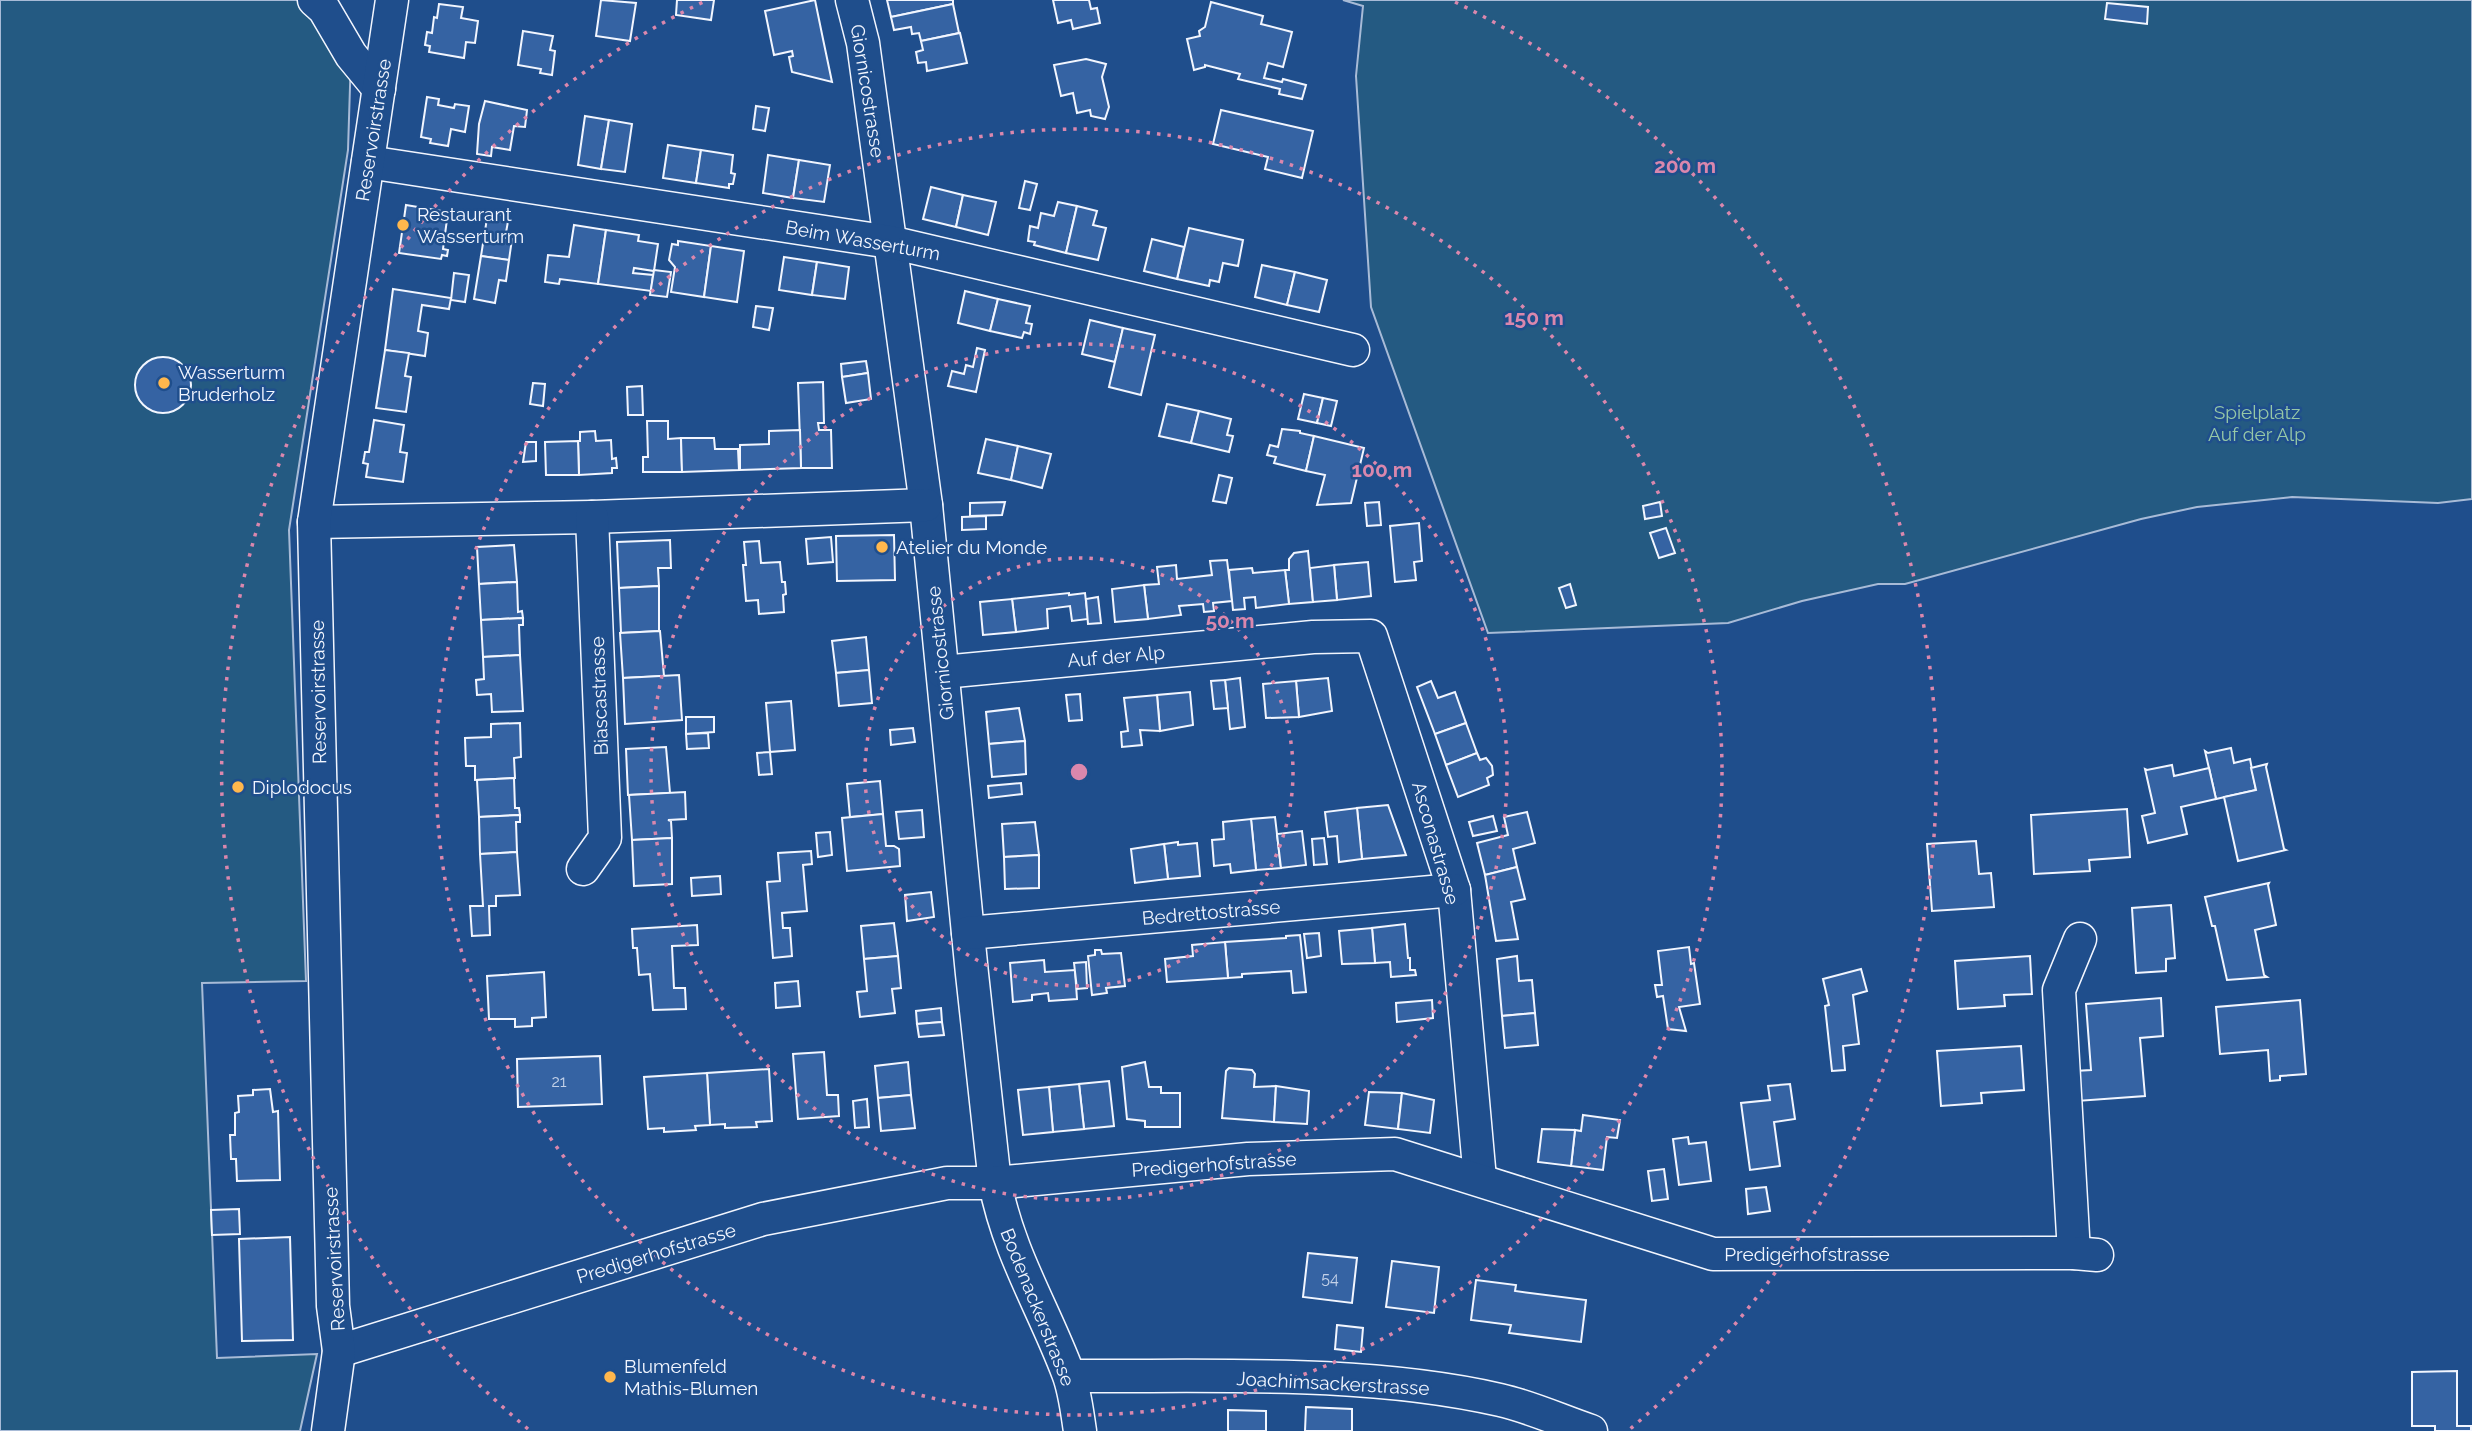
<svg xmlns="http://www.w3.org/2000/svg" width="2472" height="1431" font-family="Raleway,sans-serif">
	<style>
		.green { fill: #245a82; stroke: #a8bbd7; stroke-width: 2 }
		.building { fill: #3563a3; stroke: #f2f6ff; stroke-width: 2 }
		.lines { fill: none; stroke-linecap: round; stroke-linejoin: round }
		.minor-casing { stroke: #f2f6ff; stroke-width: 35 }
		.minor { stroke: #1f4e8c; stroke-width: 32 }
		.ring { fill: none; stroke: #da87ad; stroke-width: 3.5; stroke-dasharray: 3.5 7 }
		.poi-dot { fill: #ffb74d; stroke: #1f4e8c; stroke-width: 2.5 }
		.labels { text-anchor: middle; stroke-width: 5; stroke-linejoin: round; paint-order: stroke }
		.number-label { font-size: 16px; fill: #c3d1e8 }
		.street-label { font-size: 19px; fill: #f2f6ff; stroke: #1f4e8c }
		.poi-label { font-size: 19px; fill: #f2f6ff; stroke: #1f4e8c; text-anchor: start }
		.park-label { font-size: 19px; fill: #97c8a6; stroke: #1f4e8c }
		.centre { fill: #da87ad; stroke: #1f4e8c; stroke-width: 3.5 }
		.ring-label { font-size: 21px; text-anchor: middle; font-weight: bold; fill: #da87ad; stroke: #1f4e8c; stroke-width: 5; stroke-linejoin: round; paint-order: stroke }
	</style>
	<rect width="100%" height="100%" fill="#1f4e8c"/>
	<g class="green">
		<polygon points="0,0 314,0 351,55 348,150 289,530 306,981 202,983 217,1358 317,1354 300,1431 0,1431"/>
		<polygon points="1343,0 2472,0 2472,499 2438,503 2292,497 2197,507 2141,519 1905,584 1878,584 1802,601 1728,623 1488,633 1371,307 1356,76 1363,6"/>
	</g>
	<g class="building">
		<polygon points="601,0 636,3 630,41 596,36"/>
		<polygon points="677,0 714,0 711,20 676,15"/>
		<polygon points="815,0 823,39 832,82 792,72 789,57 793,56 792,51 774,55 765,11"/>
		<polygon points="887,0 953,0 953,4 891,17"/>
		<polygon points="1053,0 1089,0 1091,9 1097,8 1100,23 1073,29 1071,20 1058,23"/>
		<polygon points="1211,2 1263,16 1261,24 1292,32 1283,67 1268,63 1264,78 1282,82 1283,79 1306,85 1302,99 1279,94 1280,89 1238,79 1240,74 1205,65 1205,67 1194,70 1187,39 1200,36 1199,31 1205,27"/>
		<polygon points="2107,3 2148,7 2147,24 2105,19"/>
		<polygon points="439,4 463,7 461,18 478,21 475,43 466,42 464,58 429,52 430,46 425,45 427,32 432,33 434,17 437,18"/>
		<polygon points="953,4 959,33 921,41 919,33 912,34 911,27 894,30 891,17"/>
		<polygon points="523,31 553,36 550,50 555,51 552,75 540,73 541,69 518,65"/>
		<polygon points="960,33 967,63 927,71 926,62 918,63 916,52 923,50 921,41"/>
		<polygon points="1086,59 1106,64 1102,77 1109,107 1105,119 1091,116 1090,110 1077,113 1073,93 1061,96 1054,65"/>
		<polygon points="427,97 439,99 438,105 454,108 455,104 469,106 465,132 451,129 448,146 430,143 431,139 421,137"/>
		<polygon points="485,101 527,110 525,127 514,126 510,150 492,147 491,156 477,154 479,124"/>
		<polygon points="756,106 769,108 765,131 753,129"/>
		<polygon points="1221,110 1313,131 1302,178 1265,169 1268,157 1213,144"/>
		<polygon points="585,116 609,120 601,169 578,165"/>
		<polygon points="609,120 632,124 625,172 601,169"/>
		<polygon points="668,145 701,150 696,183 663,178"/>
		<polygon points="701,150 733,155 731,173 735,174 733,184 729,184 729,188 696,183"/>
		<polygon points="768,155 799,160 793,198 763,193"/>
		<polygon points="799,160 830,165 824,202 793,198"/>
		<polygon points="1025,181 1037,184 1030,210 1019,208"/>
		<polygon points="931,187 963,195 956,227 923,219"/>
		<polygon points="963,195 996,202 988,235 956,227"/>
		<polygon points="1058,202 1077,206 1066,253 1034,245 1035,242 1028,241 1030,226 1038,228 1041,213 1054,216"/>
		<polygon points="406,205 448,212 443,249 448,250 447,256 442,255 441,259 399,253"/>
		<polygon points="1077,206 1097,211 1093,225 1106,228 1098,260 1066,253"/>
		<polygon points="488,212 509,216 505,238 512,239 509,260 481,256"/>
		<polygon points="574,225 606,230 598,284 560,279 559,284 545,282 548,255 569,257"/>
		<polygon points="1189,228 1243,240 1238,266 1223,263 1219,282 1210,280 1209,286 1177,279"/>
		<polygon points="606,230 639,235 638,241 658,244 654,271 634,268 633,273 653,275 651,291 598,284"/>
		<polygon points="1152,239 1184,247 1177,279 1144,271"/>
		<polygon points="678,241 711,246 704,297 671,292 675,267 669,260 672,244 678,245"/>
		<polygon points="711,246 744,251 737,302 704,297"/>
		<polygon points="481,256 509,260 506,281 499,280 495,303 474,299"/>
		<polygon points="784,257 817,262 812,295 779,290"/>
		<polygon points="817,262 849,267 845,299 812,295"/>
		<polygon points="1262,265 1295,272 1287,305 1255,297"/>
		<polygon points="654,270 671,272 667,297 650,295"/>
		<polygon points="1295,272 1327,280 1319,312 1287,305"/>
		<polygon points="454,273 469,275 465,302 451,300"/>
		<polygon points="393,289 451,298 449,309 422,305 418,331 428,333 425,356 385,350"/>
		<polygon points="965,291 998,299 990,331 958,323"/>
		<polygon points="998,299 1030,306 1026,323 1032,324 1030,334 1024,332 1022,338 990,331"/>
		<polygon points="756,306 773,308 769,330 753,327"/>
		<polygon points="1090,320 1123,328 1115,362 1082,354"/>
		<polygon points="1123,328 1155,335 1141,395 1109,387"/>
		<polygon points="977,348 985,350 976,392 948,386 952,371 964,374 966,365 973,367"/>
		<polygon points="385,350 409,353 405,376 411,377 406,412 376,408"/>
		<circle cx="163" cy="385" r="28"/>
		<polygon points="866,361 868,373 842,377 841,364"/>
		<polygon points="868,373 871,399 846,403 842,377"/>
		<polygon points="823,382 824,423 818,423 819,430 831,430 832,468 801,468 798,383"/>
		<polygon points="533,383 545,384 543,406 530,404"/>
		<polygon points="642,386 643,415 628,415 627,387"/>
		<polygon points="1304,394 1323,398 1317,423 1298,419"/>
		<polygon points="1323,398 1337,401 1331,426 1317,423"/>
		<polygon points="1167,404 1199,411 1191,443 1159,436"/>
		<polygon points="1199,411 1231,419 1227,435 1233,436 1229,452 1191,443"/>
		<polygon points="374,420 404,425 400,452 407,453 403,482 366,477 368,464 363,463 364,458 365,452 369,452"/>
		<polygon points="647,421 668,421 668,439 681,438 682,472 643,472 643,457 648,457"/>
		<polygon points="1282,429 1300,431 1300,433 1314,436 1306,471 1274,463 1276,457 1267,455 1270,445 1278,447"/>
		<polygon points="800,430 801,468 740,470 740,445 769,444 769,431"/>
		<polygon points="595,431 596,441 611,440 612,459 616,458 617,468 612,468 612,473 579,475 578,441 580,441 580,432"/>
		<polygon points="1314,436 1364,448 1351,503 1317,505 1325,475 1306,471"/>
		<polygon points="681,438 714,438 715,449 738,449 739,470 682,472"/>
		<polygon points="986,439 1018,446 1011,480 978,473"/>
		<polygon points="578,441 579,475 546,475 545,442"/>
		<polygon points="526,442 536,442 536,461 523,462"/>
		<polygon points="1018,446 1051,454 1042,488 1011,480"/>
		<polygon points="1219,475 1232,478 1226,503 1213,501"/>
		<polygon points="1005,502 1002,515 970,516 970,503"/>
		<polygon points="1379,502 1381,525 1367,526 1365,503"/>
		<polygon points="1660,502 1662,516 1645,519 1643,506"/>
		<polygon points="986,516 986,529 962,530 962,517"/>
		<polygon points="1419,523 1422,561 1414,562 1416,580 1395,582 1390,526"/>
		<polygon points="1666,528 1675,553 1659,558 1650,533"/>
		<polygon points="894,535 895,580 837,581 836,536"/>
		<polygon points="831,537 833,562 808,564 806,539"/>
		<polygon points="670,540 671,568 658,568 659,586 619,588 617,542"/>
		<polygon points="759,541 761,563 780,562 782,582 785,582 786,594 783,595 784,612 759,614 758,600 746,601 743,565 746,565 744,542"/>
		<polygon points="514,545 517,582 479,584 477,547"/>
		<polygon points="1308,551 1313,602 1289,604 1285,570 1289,570 1289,559 1294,553"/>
		<polygon points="1227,560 1232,601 1213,603 1214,611 1204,612 1203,604 1179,606 1181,615 1148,619 1144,585 1159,584 1157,567 1176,565 1177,579 1212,575 1210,561"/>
		<polygon points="1368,562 1371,596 1337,600 1334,565"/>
		<polygon points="1334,565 1337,600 1313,602 1310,568"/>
		<polygon points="1252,568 1253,573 1285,570 1289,604 1256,608 1255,597 1244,598 1245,609 1233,610 1229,570"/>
		<polygon points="517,582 518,612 522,611 523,618 481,620 479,584"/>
		<polygon points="1570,584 1576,605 1566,608 1559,588"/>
		<polygon points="1144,585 1148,619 1115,622 1112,589"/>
		<polygon points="659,586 659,631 621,633 619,588"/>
		<polygon points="1069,593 1069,595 1085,593 1088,619 1072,621 1070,606 1047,609 1048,628 1016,632 1012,599"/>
		<polygon points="1098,597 1101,623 1088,624 1086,599"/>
		<polygon points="1012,599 1016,632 983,635 980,602"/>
		<polygon points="523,618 523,625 519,625 520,655 483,657 481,620"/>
		<polygon points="660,631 664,676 623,678 620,633"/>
		<polygon points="866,637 869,670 836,673 832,641"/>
		<polygon points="520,655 523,711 492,712 491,694 477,695 476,680 484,679 483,657"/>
		<polygon points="869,670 872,703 839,706 836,673"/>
		<polygon points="679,675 682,720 625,724 623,678"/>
		<polygon points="1240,678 1245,727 1230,729 1225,680"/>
		<polygon points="1328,678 1332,711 1299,717 1296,681"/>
		<polygon points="1225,680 1228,708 1214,709 1211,681"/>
		<polygon points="1296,681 1299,717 1266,718 1263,684"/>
		<polygon points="1431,681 1438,698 1455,692 1466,723 1435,734 1417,687"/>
		<polygon points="1190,692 1193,725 1160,731 1157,695"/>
		<polygon points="1080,694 1082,720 1069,721 1066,695"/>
		<polygon points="1157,695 1160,731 1140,730 1142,745 1122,747 1121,732 1128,731 1124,698"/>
		<polygon points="791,701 795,750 770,752 772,774 759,775 757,753 770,752 766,703"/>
		<polygon points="1019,708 1025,741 989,744 986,712"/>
		<polygon points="686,717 714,717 714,732 686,734"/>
		<polygon points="520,723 521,757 514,758 515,778 475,780 475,766 466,766 465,738 491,737 491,724"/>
		<polygon points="1466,723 1477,753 1446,765 1435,734"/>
		<polygon points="913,728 915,742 891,745 890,730"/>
		<polygon points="708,733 709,748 687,749 686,734"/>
		<polygon points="1025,741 1026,774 992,777 989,744"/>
		<polygon points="666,747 670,793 628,795 626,749"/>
		<polygon points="2231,748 2234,763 2250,759 2256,790 2216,799 2205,751 2208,753"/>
		<polygon points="1477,753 1480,760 1486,758 1492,766 1493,775 1487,778 1489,785 1458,797 1446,765"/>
		<polygon points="2267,764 2266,767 2284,849 2286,850 2238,861 2224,797 2256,790 2251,768"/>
		<polygon points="2172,765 2174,776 2209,768 2216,799 2181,807 2187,834 2148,843 2142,816 2155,813 2145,769 2147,770"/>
		<polygon points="514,778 515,808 519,808 520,815 479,817 477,780"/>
		<polygon points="880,781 883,814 850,817 847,784"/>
		<polygon points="1021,783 1022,794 989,798 988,786"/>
		<polygon points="685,792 686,819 668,820 671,821 672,838 632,840 629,795"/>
		<polygon points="1388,805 1406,855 1362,859 1357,808"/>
		<polygon points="1357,808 1362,859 1339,862 1337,836 1328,837 1325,812"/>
		<polygon points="2127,809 2130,857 2089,860 2090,871 2034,874 2031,815"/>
		<polygon points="922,810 924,837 899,839 896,812"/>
		<polygon points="1527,812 1535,843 1513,849 1517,867 1485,875 1477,843 1508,835 1504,817"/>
		<polygon points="883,814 886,846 894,846 899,849 900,866 847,871 842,818"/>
		<polygon points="520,815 520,822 516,822 517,852 480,854 479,817"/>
		<polygon points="1493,816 1497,831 1473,836 1469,822"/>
		<polygon points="1275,817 1281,868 1256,870 1251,819"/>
		<polygon points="1251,819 1256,870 1231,873 1230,864 1214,866 1212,840 1224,839 1223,822"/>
		<polygon points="1035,822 1039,855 1004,857 1002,824"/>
		<polygon points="1302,831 1306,865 1281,868 1277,834"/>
		<polygon points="830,832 832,855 818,857 816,833"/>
		<polygon points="672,838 672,884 634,886 632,840"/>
		<polygon points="1324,838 1327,864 1314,865 1312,839"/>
		<polygon points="1976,841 1979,874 1991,873 1994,907 1932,911 1927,844"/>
		<polygon points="1178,842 1178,845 1197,843 1200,876 1168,879 1164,844"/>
		<polygon points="1164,844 1168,879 1135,883 1131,849"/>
		<polygon points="811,851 812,864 803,865 807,911 782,913 783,928 790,928 792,956 773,958 767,882 780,881 778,853"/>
		<polygon points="517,852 520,895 496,896 496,906 489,906 490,935 472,936 470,906 483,906 480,854"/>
		<polygon points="1039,855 1039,888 1005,889 1004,857"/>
		<polygon points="1517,867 1525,899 1511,902 1518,939 1496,941 1485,875"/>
		<polygon points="720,876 721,894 692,896 691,878"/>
		<polygon points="2269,883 2268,885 2276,925 2255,930 2264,975 2267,977 2227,980 2215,926 2212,926 2205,897"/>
		<polygon points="931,892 934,917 907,921 905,895"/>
		<polygon points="2171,905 2175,958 2166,959 2166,971 2136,973 2132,908"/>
		<polygon points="894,923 898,956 864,959 861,926"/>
		<polygon points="1405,924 1408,958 1410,958 1410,970 1415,970 1416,975 1391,977 1390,962 1375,963 1372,928"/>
		<polygon points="697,925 698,945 672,946 674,988 685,988 686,1009 653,1010 650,974 639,975 637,948 633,948 632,929"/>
		<polygon points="1372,928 1375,963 1342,964 1339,931"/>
		<polygon points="1319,933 1321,956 1307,958 1304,934"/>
		<polygon points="1300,935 1306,992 1293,993 1291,971 1242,974 1242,977 1228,978 1225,942 1286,938 1286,936"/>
		<polygon points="1225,942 1228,978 1167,982 1165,959 1193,956 1192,945"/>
		<polygon points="1689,947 1691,964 1694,963 1700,1004 1679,1007 1686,1031 1668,1029 1663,996 1657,997 1655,985 1662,985 1658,951"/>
		<polygon points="1095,950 1101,950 1102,954 1121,953 1125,986 1106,988 1107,993 1092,995 1088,956 1095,955"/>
		<polygon points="898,956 901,988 892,989 895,1013 860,1017 857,992 867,991 864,959"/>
		<polygon points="1517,956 1519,981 1532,980 1535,1013 1502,1016 1497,959"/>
		<polygon points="2030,956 2032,994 2004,995 2005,1006 1958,1009 1955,961"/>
		<polygon points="1044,960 1045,972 1075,970 1077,999 1049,1001 1048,993 1032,995 1032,1000 1013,1002 1010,963"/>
		<polygon points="1086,962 1087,988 1077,989 1074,963"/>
		<polygon points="1861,969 1867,991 1853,995 1859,1044 1843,1046 1845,1070 1832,1071 1825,1006 1829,1005 1823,979"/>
		<polygon points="544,972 546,1017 532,1018 532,1026 515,1027 515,1019 489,1019 487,976"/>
		<polygon points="798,981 800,1006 776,1008 775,983"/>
		<polygon points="2161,998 2163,1036 2140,1038 2145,1096 2077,1101 2075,1071 2091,1070 2086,1004"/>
		<polygon points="1432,1000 1433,1018 1397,1022 1396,1003"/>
		<polygon points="2300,1000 2306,1074 2280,1076 2280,1080 2270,1081 2268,1050 2220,1054 2216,1007"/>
		<polygon points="941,1008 942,1022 917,1024 916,1011"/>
		<polygon points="1535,1013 1538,1045 1505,1048 1502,1016"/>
		<polygon points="942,1022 944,1035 919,1037 917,1024"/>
		<polygon points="2021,1046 2024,1090 1981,1093 1982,1103 1941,1106 1937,1051"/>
		<polygon points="824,1052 827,1095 838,1095 839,1116 798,1119 793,1054"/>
		<polygon points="600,1056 602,1104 518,1107 517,1059"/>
		<polygon points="908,1062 911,1095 878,1098 875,1066"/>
		<polygon points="1145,1062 1149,1087 1161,1087 1161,1093 1180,1093 1180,1127 1145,1127 1145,1121 1127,1119 1122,1067"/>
		<polygon points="1229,1068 1252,1070 1255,1074 1254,1087 1276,1086 1274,1122 1222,1118 1226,1071"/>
		<polygon points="769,1069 772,1121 756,1122 757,1127 725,1128 725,1124 710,1125 707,1073"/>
		<polygon points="707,1073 710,1125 695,1126 696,1130 664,1132 664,1128 648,1129 644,1077"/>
		<polygon points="1109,1081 1114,1126 1084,1129 1079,1084"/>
		<polygon points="1079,1084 1084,1129 1053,1132 1049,1087"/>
		<polygon points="1790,1084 1795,1119 1774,1122 1780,1166 1750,1170 1741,1103 1770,1100 1768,1086"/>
		<polygon points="1276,1086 1309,1091 1307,1124 1274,1122"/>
		<polygon points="1049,1087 1053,1132 1023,1135 1018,1090"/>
		<polygon points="270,1089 273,1112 278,1111 280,1180 237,1181 236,1159 231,1159 230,1135 235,1135 235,1113 239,1112 238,1096 253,1095 253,1090"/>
		<polygon points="1369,1092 1402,1093 1398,1129 1365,1125"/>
		<polygon points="1402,1093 1434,1100 1430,1133 1398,1129"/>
		<polygon points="911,1095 915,1128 881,1131 878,1098"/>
		<polygon points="867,1099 869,1127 855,1128 853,1101"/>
		<polygon points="1583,1115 1620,1120 1617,1138 1607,1137 1603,1170 1571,1166 1575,1130 1581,1131"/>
		<polygon points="1542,1129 1575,1130 1571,1166 1538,1162"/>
		<polygon points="1688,1137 1689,1144 1706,1142 1711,1181 1679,1185 1673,1139"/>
		<polygon points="1664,1169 1668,1199 1652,1201 1648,1171"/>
		<polygon points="1766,1187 1770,1211 1748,1214 1746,1189"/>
		<polygon points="239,1209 240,1234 212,1235 211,1210"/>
		<polygon points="290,1237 293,1340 242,1341 239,1239"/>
		<polygon points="1308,1253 1357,1258 1352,1303 1303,1297"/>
		<polygon points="1392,1261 1439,1267 1434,1313 1386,1307"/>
		<polygon points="1476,1280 1516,1285 1515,1291 1586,1300 1581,1342 1509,1333 1511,1325 1471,1320"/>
		<polygon points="1337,1325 1363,1328 1361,1352 1335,1349"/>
		<polygon points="2457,1371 2457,1426 2471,1426 2471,1431 2435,1431 2435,1426 2412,1426 2412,1372"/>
		<polygon points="1306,1407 1352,1409 1352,1431 1305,1431"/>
		<polygon points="1228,1410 1266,1411 1266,1431 1228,1431"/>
	</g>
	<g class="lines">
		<g class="minor-casing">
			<g id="minor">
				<polyline points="314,0 324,9 351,55 379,89"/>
				<path d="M852 0 863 43 926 505 972 974 995 1183C1009 1254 1043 1307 1068 1373 1075 1391 1077 1412 1080 1431"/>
				<polyline points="368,162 890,242 1353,350"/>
				<polyline points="314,522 592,517 926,505"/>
				<polyline points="943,672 1313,637 1371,636 1454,890 1480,1179"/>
				<polyline points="583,869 605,838 592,517"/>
				<polyline points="968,933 1454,890"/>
				<polyline points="2074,1253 2059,990 2080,939"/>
				<polyline points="339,1351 763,1219 947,1183 995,1183 1248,1159 1395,1154 1713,1254 2074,1253 2097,1255"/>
				<path d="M1070 1376C1210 1377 1363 1369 1500 1400 1531 1407 1561 1421 1591 1431"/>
				<polyline points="328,1431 339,1351 333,1306 314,522 392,0"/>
			</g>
		</g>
		<use href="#minor" class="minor"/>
	</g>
	<g class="ring">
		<circle cx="1079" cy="772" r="214"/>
		<circle cx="1079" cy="772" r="428"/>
		<circle cx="1079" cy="772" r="643"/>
		<path d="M528 1429A857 857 0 0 1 703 2M1455 2A857 857 0 0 1 1630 1429"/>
	</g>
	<g class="poi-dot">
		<circle cx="403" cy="225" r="7"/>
		<circle cx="164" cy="383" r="7"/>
		<circle cx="882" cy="547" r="7"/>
		<circle cx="238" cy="787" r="7"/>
		<circle cx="610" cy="1377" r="7"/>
	</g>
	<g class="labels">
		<g class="number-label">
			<text x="559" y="1087">21</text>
			<text x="1330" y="1284">54</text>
		</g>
		<g class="street-label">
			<text transform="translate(868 91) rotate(81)" y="7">Giornicostrasse</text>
			<text transform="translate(373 130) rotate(-81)" y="7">Reservoirstrasse</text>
			<text transform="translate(863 240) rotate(10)" y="7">Beim Wasserturm</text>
			<text transform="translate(940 653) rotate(-96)" y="7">Giornicostrasse</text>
			<text transform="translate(1116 656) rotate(-5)" y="7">Auf der Alp</text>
			<text transform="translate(318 692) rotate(-91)" y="7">Reservoirstrasse</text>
			<text transform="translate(599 696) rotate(-92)" y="7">Biascastrasse</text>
			<text transform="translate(1436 843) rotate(74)" y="7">Asconastrasse</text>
			<text transform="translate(1211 912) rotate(-5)" y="7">Bedrettostrasse</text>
			<text transform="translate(1214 1164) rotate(-4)" y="7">Predigerhofstrasse</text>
			<text transform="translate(656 1253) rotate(-17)" y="7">Predigerhofstrasse</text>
			<text x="1807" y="1261">Predigerhofstrasse</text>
			<text transform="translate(334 1259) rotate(-93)" y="7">Reservoirstrasse</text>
			<text transform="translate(1038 1307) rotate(68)" y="7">Bodenackerstrasse</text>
			<text transform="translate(1333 1383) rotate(3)" y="7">Joachimsackerstrasse</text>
		</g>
		<g class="poi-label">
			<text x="417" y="221">Restaurant<tspan x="417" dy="22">Wasserturm</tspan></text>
			<text x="178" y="379">Wasserturm<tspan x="178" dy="22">Bruderholz</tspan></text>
			<text x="896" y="554">Atelier du Monde</text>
			<text x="252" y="794">Diplodocus</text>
			<text x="624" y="1373">Blumenfeld<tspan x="624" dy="22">Mathis-Blumen</tspan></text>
		</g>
		<g class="park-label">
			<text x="2257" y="419">Spielplatz<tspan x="2257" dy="22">Auf der Alp</tspan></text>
		</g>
	</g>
	<circle cx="1079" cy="772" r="10" class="centre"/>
	<g class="ring-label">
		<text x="1685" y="173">200 m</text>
		<text x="1534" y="325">150 m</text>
		<text x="1382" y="477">100 m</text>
		<text x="1230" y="628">50 m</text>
	</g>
</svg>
